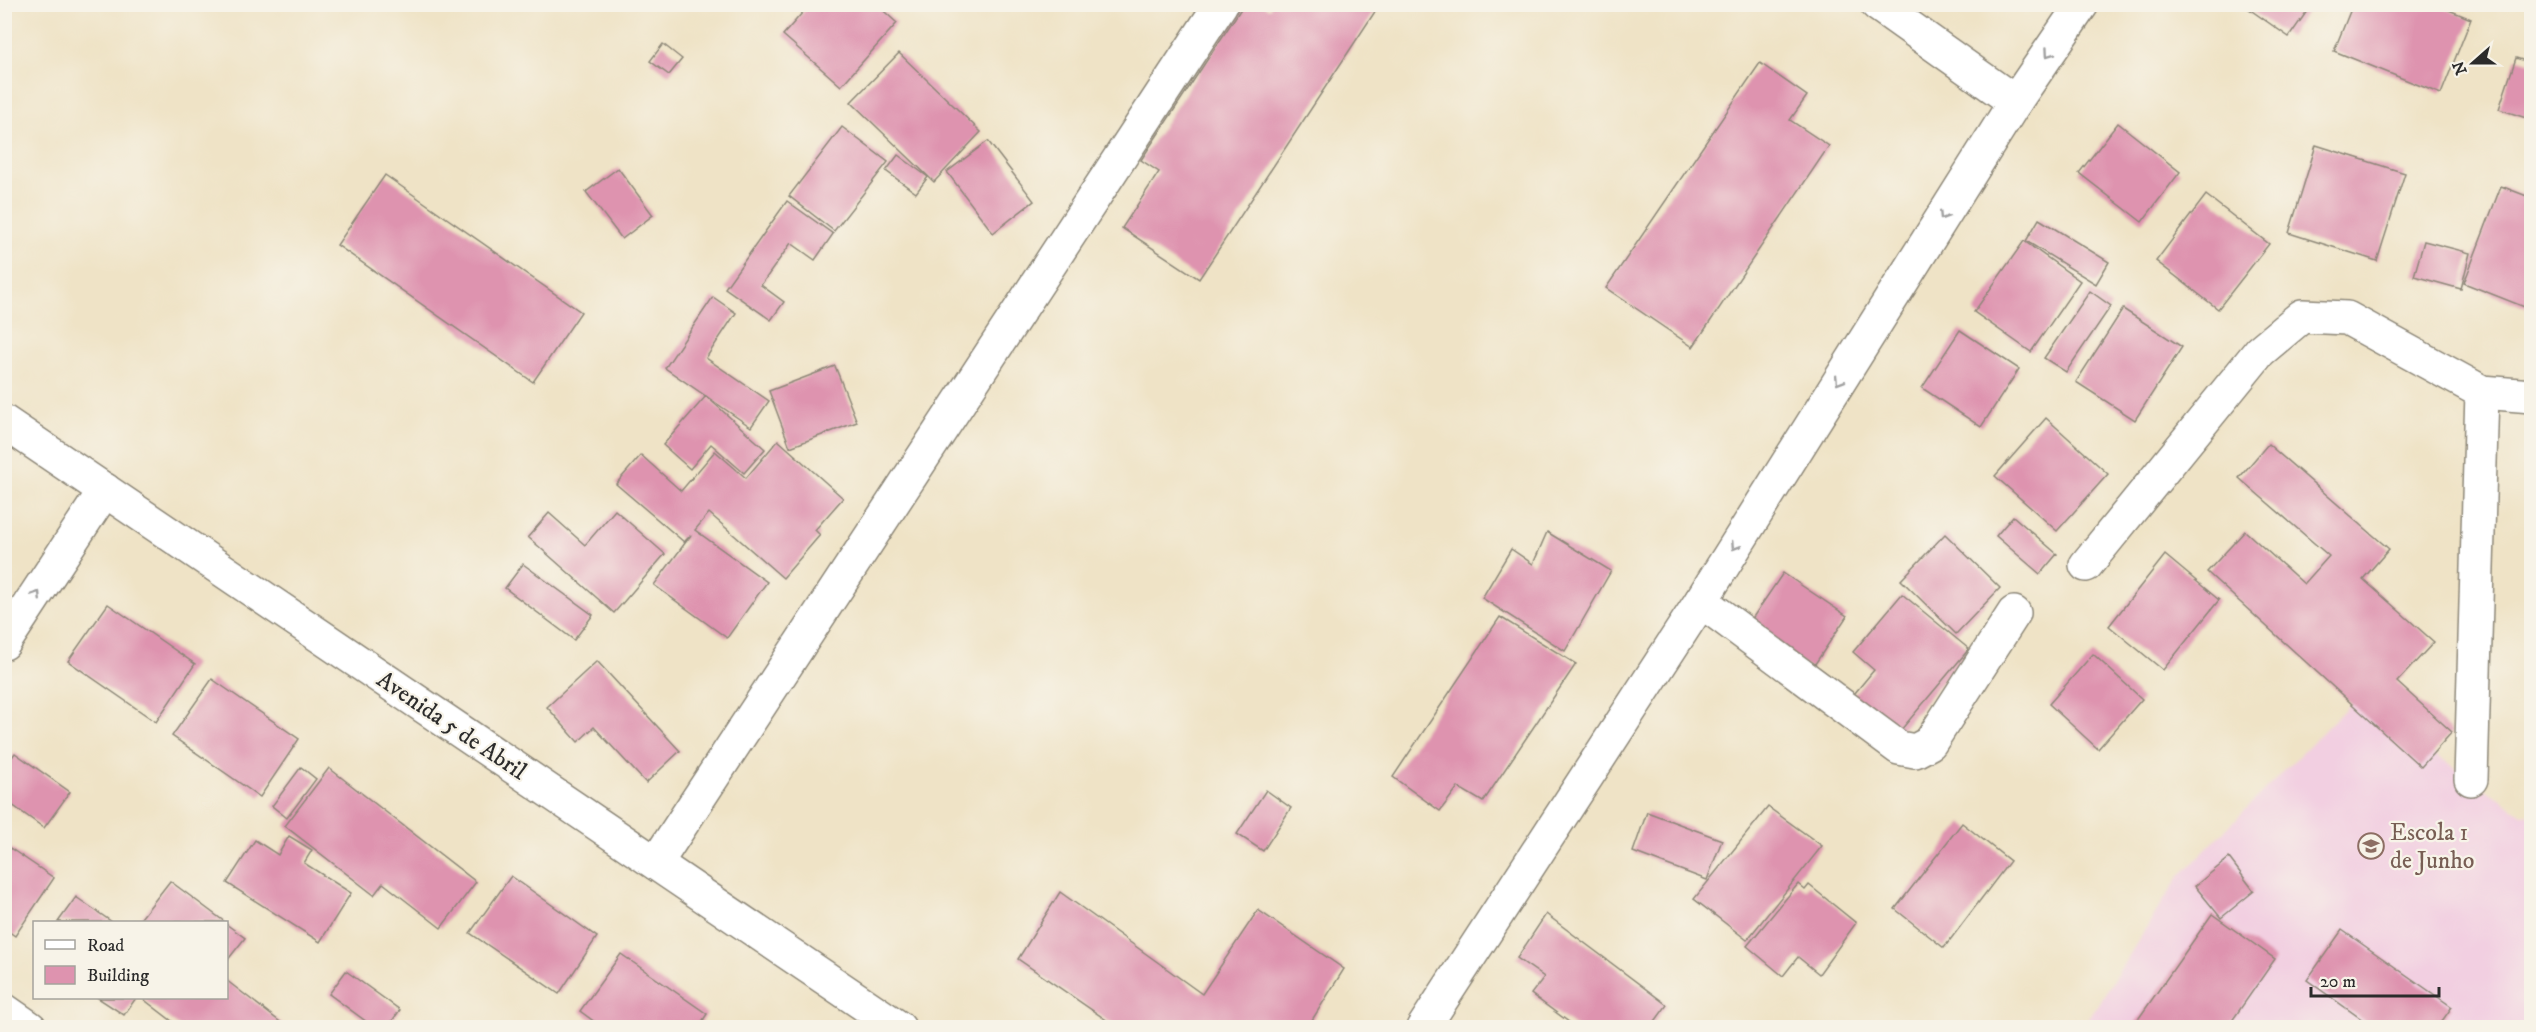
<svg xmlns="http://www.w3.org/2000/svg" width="2536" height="1032" font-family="'IM FELL DW Pica',serif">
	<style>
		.built { fill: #f2cfe1 }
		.building { fill: #de93af }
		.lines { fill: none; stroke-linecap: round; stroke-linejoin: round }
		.minor-casing { stroke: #8d8778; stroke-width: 36 }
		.minor { stroke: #fff; stroke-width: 33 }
		.oneway { stroke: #a0a0a0 }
		.labels { text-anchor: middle; stroke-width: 4.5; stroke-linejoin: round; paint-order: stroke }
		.street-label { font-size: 24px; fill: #2b2b2b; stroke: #f7f3e8 }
		.education-label { font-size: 24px; fill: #785e54; stroke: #f7f3e8; text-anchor: start }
	</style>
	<rect width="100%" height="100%" fill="#f7f3e8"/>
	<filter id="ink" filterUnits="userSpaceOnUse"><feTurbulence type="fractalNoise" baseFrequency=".0167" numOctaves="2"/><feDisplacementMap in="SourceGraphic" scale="12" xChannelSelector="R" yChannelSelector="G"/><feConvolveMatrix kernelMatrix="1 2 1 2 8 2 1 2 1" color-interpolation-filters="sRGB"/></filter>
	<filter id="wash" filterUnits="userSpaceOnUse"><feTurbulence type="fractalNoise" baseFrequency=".008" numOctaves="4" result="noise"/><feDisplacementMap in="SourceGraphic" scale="24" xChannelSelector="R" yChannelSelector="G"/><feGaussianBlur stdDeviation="1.35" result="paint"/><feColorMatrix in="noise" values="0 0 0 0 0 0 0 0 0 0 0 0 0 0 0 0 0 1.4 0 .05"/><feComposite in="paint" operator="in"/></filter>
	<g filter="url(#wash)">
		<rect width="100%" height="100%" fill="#efe3c6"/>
		<polygon class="built" points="2355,699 2522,814 2531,815 2531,1027 2083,1028 2178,878"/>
		<g id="blocks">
			<g class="building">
				<polygon points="810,4 876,4 897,23 841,86 783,35"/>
				<polygon points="1244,4 1262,4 1269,9 1272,4 1380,4 1199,279 1122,228 1159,172 1141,160"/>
				<polygon points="2242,4 2312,4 2289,37"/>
				<polygon points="2353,4 2434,4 2471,19 2441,94 2334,51"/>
				<polygon points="663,44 682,59 669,75 650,61"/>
				<polygon points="899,53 981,132 934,182 851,102"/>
				<polygon points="2516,58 2532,63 2532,120 2499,109"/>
				<polygon points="1760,63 1807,96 1790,120 1829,146 1693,347 1606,288"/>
				<polygon points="2118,123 2180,172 2142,222 2079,173"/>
				<polygon points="842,127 888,162 834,231 789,196"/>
				<polygon points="988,141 1034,201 993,233 947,172"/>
				<polygon points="2316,145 2405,173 2377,261 2289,233"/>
				<polygon points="898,155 928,177 916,193 886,171"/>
				<polygon points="618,168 653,215 622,239 586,192"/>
				<polygon points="385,175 581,312 533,382 337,245"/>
				<polygon points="2501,186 2532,198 2532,310 2464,283"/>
				<polygon points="2206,195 2269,244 2218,309 2156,261"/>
				<polygon points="787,201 833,234 815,260 791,243 761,285 784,302 771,320 725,288"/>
				<polygon points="2039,219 2109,262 2096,284 2026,241"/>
				<polygon points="2024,241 2080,281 2031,352 1974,312"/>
				<polygon points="2424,241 2470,253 2461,289 2414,276"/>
				<polygon points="2090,291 2111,306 2066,372 2044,358"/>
				<polygon points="713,297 736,313 706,358 769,401 751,427 665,368"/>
				<polygon points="2123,309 2182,347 2135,420 2076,382"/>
				<polygon points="1960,330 2019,369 1981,427 1922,388"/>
				<polygon points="835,366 857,422 790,447 769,391"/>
				<polygon points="706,396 765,449 744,473 711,444 690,469 663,445"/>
				<polygon points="2046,418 2108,474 2057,531 1995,476"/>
				<polygon points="778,440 843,498 815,530 820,535 783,578 709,513 695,530 767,582 727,638 654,585 691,535 684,542 616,484 641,455 681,491 715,451 746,478"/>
				<polygon points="2268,444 2389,549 2363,579 2434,642 2397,682 2452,732 2421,767 2207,572 2245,531 2304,584 2329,556 2239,478"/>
				<polygon points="615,510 665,554 614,613 528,537 549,513 585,545"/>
				<polygon points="2013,516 2057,554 2040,574 1996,536"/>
				<polygon points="1547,532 1611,571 1565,651 1482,598 1511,549 1533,564"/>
				<polygon points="1945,534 2000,588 1956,634 1901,580"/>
				<polygon points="2165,555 2219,600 2163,670 2109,626"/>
				<polygon points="523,564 593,615 574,640 505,588"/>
				<polygon points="1783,573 1847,616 1811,670 1747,626"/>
				<polygon points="1902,594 1969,649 1895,737 1850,699 1874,670 1853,652"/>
				<polygon points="108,604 195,664 156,722 68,661"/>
				<polygon points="1500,617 1576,664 1483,802 1458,787 1440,811 1393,777"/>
				<polygon points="2093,654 2142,699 2098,749 2049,704"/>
				<polygon points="597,661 680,751 646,783 594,727 578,742 547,707"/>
				<polygon points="212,679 299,739 260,797 172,736"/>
				<polygon points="15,753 70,792 44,828 4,799 4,768"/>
				<polygon points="301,767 316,779 287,818 272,806"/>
				<polygon points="329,768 476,882 441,928 383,883 374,895 285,826"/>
				<polygon points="1266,790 1291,808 1263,851 1237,834"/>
				<polygon points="1768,807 1822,846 1747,940 1694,899"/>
				<polygon points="1647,812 1722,840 1707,880 1633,852"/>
				<polygon points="1962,823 2010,861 1944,948 1895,909"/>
				<polygon points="289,836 312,850 304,863 351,893 320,942 227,883 255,840 278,855"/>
				<polygon points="4,844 54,878 15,936 4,928"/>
				<polygon points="2229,858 2254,891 2221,918 2195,886"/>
				<polygon points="511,876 597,937 559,994 470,933"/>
				<polygon points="170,881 225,922 138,922"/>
				<polygon points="1798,884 1805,890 1809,885 1856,923 1819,974 1798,957 1783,976 1747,946"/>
				<polygon points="1060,892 1202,994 1258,910 1344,969 1307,1028 1118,1028 1018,959"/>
				<polygon points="76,897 112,922 58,922"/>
				<polygon points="1546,914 1667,1005 1650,1028 1577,1028 1531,994 1544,977 1517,958"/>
				<polygon points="2212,914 2275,959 2227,1028 2132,1028"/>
				<polygon points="226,924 245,938 226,962"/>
				<polygon points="2342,930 2452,1007 2437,1028 2374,1028 2307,980"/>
				<polygon points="621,954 707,1014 698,1028 603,1028 580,1011"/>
				<polygon points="346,971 400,1010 387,1028 375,1028 329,994"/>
				<polygon points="226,980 288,1028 181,1028 142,998 226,998"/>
				<polygon points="98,998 136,998 124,1015"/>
			</g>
		</g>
	</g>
	<g filter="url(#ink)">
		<use href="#blocks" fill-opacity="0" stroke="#8d8778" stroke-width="1.5"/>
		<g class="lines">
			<g class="minor-casing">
				<g id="minor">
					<polyline points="1877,4 2015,102"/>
					<polyline points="4,422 899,1028"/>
					<polyline points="2086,565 2260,351 2302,316 2347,318 2482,392 2532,396"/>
					<polyline points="1701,601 1899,748 1915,751 1930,743 2014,613"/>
					<polyline points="4,643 105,490"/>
					<polyline points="2471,779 2482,392"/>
					<polyline points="656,863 1221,4"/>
					<polyline points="4,1010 30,1028"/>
					<polyline points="1423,1028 1701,601 2015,102 2082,4"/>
				</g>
			</g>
			<use href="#minor" class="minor"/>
		</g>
		<defs><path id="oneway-chevron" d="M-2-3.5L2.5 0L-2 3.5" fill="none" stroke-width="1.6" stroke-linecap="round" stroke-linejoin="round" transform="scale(1.5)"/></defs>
		<g class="oneway">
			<use href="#oneway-chevron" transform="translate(2049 53) rotate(125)"/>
			<use href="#oneway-chevron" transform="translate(1943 216) rotate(122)"/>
			<use href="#oneway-chevron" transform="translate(1839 381) rotate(122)"/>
			<use href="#oneway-chevron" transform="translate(1735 546) rotate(122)"/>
			<use href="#oneway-chevron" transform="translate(37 595) rotate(-57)"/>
		</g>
	</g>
	<defs>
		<g id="school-ring" transform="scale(1.35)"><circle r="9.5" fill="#f7f3e8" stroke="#8d6e63" stroke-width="1.5"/><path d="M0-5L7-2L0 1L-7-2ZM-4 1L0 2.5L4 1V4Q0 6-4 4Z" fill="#8d6e63"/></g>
	</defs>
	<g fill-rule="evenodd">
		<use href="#school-ring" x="2371" y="846"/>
	</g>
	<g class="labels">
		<g class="street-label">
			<text transform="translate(452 725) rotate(34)" y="8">Avenida 5 de Abril</text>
		</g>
		<g class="education-label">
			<text x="2390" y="840">Escola 1<tspan x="2390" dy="28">de Junho</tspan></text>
		</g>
	</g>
	<rect width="2536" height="1032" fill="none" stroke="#f7f3e8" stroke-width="24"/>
	<rect x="33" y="921" width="195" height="78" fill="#f7f3e8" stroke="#a5a39c" stroke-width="1.5"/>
	<rect x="45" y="940" width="30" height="9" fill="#ffffff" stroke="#a5a39c" stroke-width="1.5"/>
	<text x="87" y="951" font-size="18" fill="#2b2b2b">Road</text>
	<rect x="45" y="966" width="30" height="18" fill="#de93af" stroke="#a5a39c" stroke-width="1.5"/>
	<text x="87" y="981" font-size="18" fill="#2b2b2b">Building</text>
	<g transform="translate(2473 63) rotate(249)" stroke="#f7f3e8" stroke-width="4.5" paint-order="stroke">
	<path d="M0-4.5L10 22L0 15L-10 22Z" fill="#2b2b2b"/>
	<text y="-9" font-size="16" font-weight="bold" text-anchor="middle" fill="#2b2b2b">N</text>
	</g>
	<path d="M2311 987v9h128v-9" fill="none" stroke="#2b2b2b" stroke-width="3"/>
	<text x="2320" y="987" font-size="18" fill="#2b2b2b" stroke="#f7f3e8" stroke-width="4.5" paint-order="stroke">20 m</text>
</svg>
